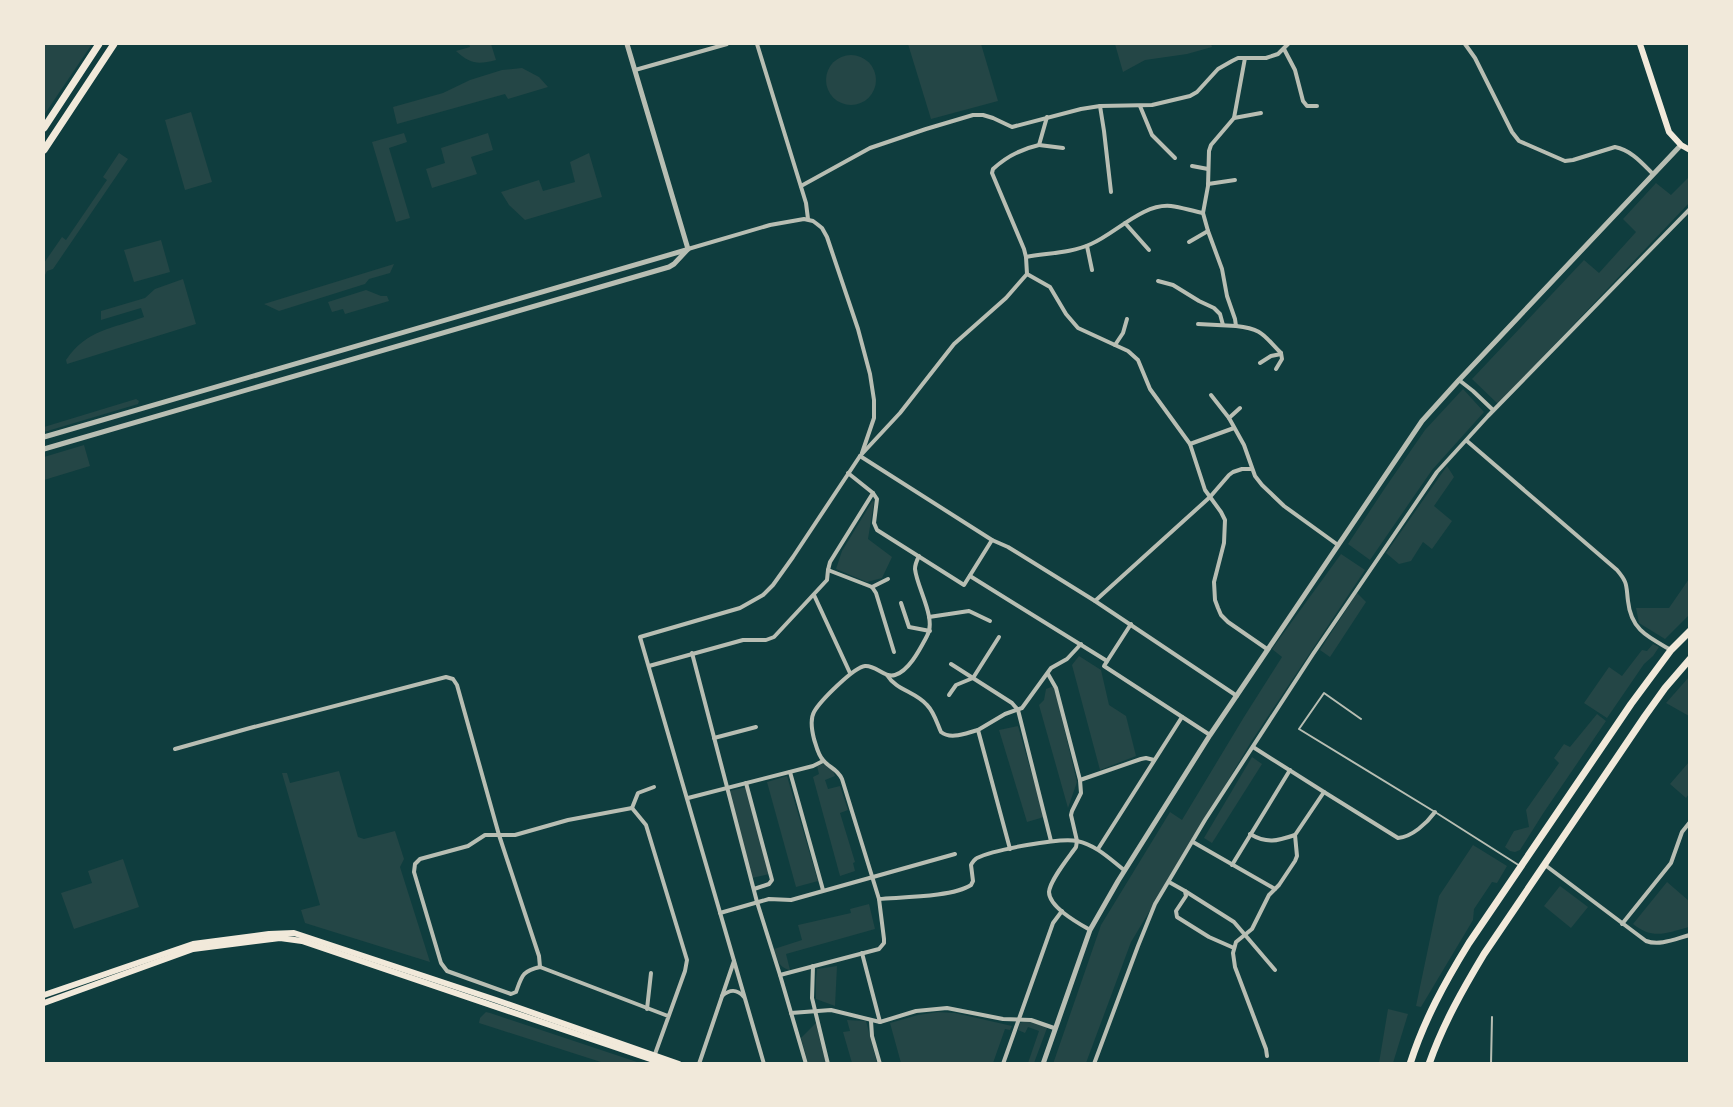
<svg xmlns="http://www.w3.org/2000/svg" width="1733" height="1107" font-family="Montserrat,sans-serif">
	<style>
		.green { fill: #244646 }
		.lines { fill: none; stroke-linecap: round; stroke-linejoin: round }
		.service { stroke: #b8beb3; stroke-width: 2 }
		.minor { stroke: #b8beb3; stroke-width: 4 }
		.tertiary { stroke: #b8beb3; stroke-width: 5 }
		.secondary { stroke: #f1e9da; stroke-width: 6 }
		.primary { stroke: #f1e9da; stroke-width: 7 }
		.trunk { stroke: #f1e9da; stroke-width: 7 }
	</style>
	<rect width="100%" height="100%" fill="#0f3d3e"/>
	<g class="green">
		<polygon points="44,44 92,44 44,115"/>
		<path d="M469 44H491L496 60C477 65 471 64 456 51L470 47Z"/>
		<polygon points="908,44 981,44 998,101 931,119"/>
		<polygon points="1115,44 1211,44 1212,47 1187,54 1145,60 1123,72"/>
		<circle cx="851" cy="80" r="25"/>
		<polygon points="522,68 539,77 548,87 508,99 505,94 397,124 393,107 443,93 470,80 502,70"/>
		<polygon points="191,112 212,182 185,190 165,120"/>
		<polygon points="404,133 407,142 389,148 410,218 396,222 372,142"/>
		<polygon points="488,133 493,150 471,157 477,174 432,188 426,169 445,163 441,148"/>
		<polygon points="119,153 128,159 53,269 47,271 44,277 44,263 62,237 66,240 107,180 103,177"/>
		<polygon points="589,153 602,197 525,220 509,205 501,192 539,180 543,191 575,182 570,162"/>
		<polygon points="1689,177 1689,203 1498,404 1472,379 1584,260 1599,273 1636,232 1623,219 1656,183 1671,195"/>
		<polygon points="161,240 170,272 134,282 124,250"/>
		<polygon points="394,264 390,273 369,279 365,284 279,311 264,304"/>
		<path d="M183 279 196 324 67 364 66 360C87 329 112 329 144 317L141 308 101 320V311L145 298 155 289Z"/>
		<polygon points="366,290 381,296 387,296 389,301 345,314 343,309 332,312 328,302"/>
		<polygon points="1463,389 1484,412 1432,470 1370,560 1348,544 1385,488 1425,430"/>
		<polygon points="136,399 139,401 138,404 44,432 44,427"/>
		<polygon points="84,445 90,466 44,480 44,457"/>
		<polygon points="1447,466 1454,477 1434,506 1452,521 1432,549 1423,542 1411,561 1399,564 1386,553"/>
		<polygon points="873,500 874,502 868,539 892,557 882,578 867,582 836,569 842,551"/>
		<polygon points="1341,554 1365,570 1251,742 1131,942 1086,1063 1053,1064 1101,925 1170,812 1182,820 1244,717 1282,657 1272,649"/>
		<polygon points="1689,579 1689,615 1665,639 1639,623 1636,608 1669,608"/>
		<polygon points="1357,593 1366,602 1330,657 1320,650"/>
		<polygon points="1653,644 1659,647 1653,656 1644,664 1607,718 1584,703 1609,667 1622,676 1642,650 1647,651"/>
		<polygon points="1079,656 1101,670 1109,705 1126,716 1136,756 1100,770 1072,665"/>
		<polygon points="1689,677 1689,716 1666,703"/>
		<polygon points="1054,686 1077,782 1068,808 1039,705 1044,700 1046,689"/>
		<polygon points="1597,714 1606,721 1544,812 1520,850 1515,852 1510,851 1505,847 1514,831 1529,827 1526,810 1559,763 1554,758 1564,744 1570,747"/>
		<polygon points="1018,726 1044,817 1027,822 999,730"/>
		<polygon points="1252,757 1262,764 1212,843 1204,838"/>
		<polygon points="1689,762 1689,794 1686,798 1670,784"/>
		<polygon points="823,764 833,770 835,776 825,780 828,789 840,786 848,810 840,813 855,862 853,863 855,871 840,876 813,777 819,774 817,766"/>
		<polygon points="339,771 358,837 364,839 395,831 404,859 400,867 430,962 305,923 301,910 320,905 282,773 287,773 290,783"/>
		<polygon points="787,776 818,881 796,887 767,782"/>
		<polygon points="746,787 769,874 752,878 729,791"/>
		<polygon points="1473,845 1507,866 1497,883 1492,882 1474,909 1473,920 1421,1007 1416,1006 1439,896"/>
		<polygon points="123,859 139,907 74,929 61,893 92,883 88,871"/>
		<path d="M1667 882 1689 901V927C1666 933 1653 940 1633 924Z"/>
		<polygon points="1560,886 1588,907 1571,928 1544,906"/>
		<path d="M869 904 875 929 786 954 790 970C778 967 778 960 774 949L802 940 798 925 851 913 850 909Z"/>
		<polygon points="837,966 835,1006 816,999 816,979 817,969"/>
		<polygon points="1388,1009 1408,1014 1393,1063 1379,1063"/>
		<polygon points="486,1012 490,1013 640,1063 604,1063 479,1023 480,1018"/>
		<polygon points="938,1012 955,1013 1012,1026 1010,1030 1005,1029 993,1063 901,1063 890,1023 918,1015"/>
		<polygon points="847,1020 866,1021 877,1063 852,1063 843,1032 850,1031"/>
		<polygon points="1025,1021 1041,1023 1047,1028 1034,1063 1028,1063 1039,1031 1028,1027 1025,1033 1018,1030 1020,1023"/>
		<polygon points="816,1023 826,1063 808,1063 801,1038"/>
	</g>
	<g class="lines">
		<g class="service">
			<polyline points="1361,719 1324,693 1299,729 1435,812 1520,866"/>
			<polyline points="1491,1064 1492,1017"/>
		</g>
		<g class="minor">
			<polyline points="757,44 806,203 808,219"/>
			<path d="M1465 44 1475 58 1512 132 1519 141 1565 161 1573 160 1615 147C1631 150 1642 163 1653 174"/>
			<polyline points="1284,49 1295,70 1303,101 1307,106 1317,106"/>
			<path d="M1245 58 1234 118 1211 145 1209 151 1208 186 1203 213 1208 231 1222 269 1227 296 1235 319 1236 326C1263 329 1263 335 1281 353"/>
			<polyline points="635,70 727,44"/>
			<polyline points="1100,106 1104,131 1111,192"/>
			<polyline points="1140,106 1152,135 1175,158"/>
			<polyline points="1234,118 1261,113"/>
			<polyline points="1039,145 1063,148"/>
			<polyline points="1192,166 1208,169"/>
			<polyline points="1208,184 1235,180"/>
			<polyline points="801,186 870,148 926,129 973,115 983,115 993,118 1012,127 1081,109 1100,106 1152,105 1190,96 1197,92 1218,69 1232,61 1238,58 1266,58 1278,54 1288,44"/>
			<polyline points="1125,223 1149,250"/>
			<polyline points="1189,242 1208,231"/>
			<polyline points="1087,246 1092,270"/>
			<polyline points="688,249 770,225 804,219 813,221 817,224 822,228 827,237 858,329 870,374 874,400 874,418 862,453"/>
			<path d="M1026 257C1048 253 1071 253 1091 244 1115 234 1143 203 1171 206 1181 207 1192 211 1203 213"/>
			<polyline points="1027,274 1050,287 1066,314 1078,328 1128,351 1138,360 1150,389 1190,444 1205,490 1221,512 1225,520 1224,543 1214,582 1215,600 1218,608 1221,615 1228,622 1267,649"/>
			<polyline points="1158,281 1173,285 1199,301 1214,308 1220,314 1223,325"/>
			<polyline points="1198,324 1236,326"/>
			<polyline points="1115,345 1123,333 1127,319"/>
			<polyline points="1260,363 1271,356 1281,354"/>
			<polyline points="1276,369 1282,359 1281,353"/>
			<polyline points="1459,380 1473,391 1493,410"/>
			<polyline points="1211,395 1229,418"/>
			<polyline points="1240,408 1229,418 1244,445 1255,476 1262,485 1284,506 1338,545"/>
			<path d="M1467 441 1617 570C1628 583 1626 585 1628 601 1631 630 1648 637 1671 650"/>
			<polyline points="1190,444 1234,428"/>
			<polyline points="860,456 992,540 1008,547 1095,601 1237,696"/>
			<polyline points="848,473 873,493 877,499 874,523 877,530 964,585 992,540"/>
			<polyline points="828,570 872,587 876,593 894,652"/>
			<polyline points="970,576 1107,661"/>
			<polyline points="872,587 888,579"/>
			<polyline points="814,595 850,673"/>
			<polyline points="1095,601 1210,497 1229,475 1233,472 1242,469 1251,469"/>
			<polyline points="901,603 909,627 930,631"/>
			<polyline points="929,617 969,611 990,621"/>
			<polyline points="1131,624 1104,666 1210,735"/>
			<polyline points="692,653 757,902 780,975"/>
			<polyline points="951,664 1012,703 1018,710 1051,841"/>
			<polyline points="649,666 743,640 766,640 774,637 827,580 828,570 830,562 873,493"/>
			<path d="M1048 674 1056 688 1080 780 1081 793 1072 811 1071 815 1077 841 1076 847C1069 857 1050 880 1049 892 1049 907 1078 923 1090 930"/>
			<path d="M887 675C896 690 916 692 927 705 934 712 937 723 941 732 951 740 966 733 978 730"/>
			<polyline points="949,695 956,685 973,678 999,637"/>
			<polyline points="714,738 756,727"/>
			<polyline points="1253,747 1324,792"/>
			<polyline points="175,749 250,728 446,677 453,679 457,685 499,835 539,956 540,967"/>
			<polyline points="790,772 823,890"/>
			<polyline points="1080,780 1141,759 1146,758 1154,760"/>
			<polyline points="746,783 772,880 769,884 754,889"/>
			<polyline points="688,798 813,766 823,761"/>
			<polyline points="632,808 638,793 654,787"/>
			<path d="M1250 834C1267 844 1277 841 1295 835"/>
			<polyline points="1193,842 1275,889"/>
			<polyline points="1010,849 978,730 1005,714 1022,708 1051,668 1067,659 1081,644"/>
			<polyline points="1098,849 1182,717"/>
			<polyline points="1232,865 1290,770"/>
			<path d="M1545 865 1646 941C1660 946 1675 939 1690 935"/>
			<polyline points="1169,882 1185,891 1186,896 1176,911 1177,917 1209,937 1234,948"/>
			<polyline points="1185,891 1234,922 1275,970"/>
			<path d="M879 899C902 897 953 897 971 885L973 881 971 865C974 860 973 861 977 858 993 850 1061 837 1077 841 1096 845 1110 859 1124 870"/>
			<polyline points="720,913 769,899 791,900 955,854"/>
			<polyline points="1622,924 1671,863 1682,832 1690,822"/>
			<polyline points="862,953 880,1022"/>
			<polyline points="813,966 812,998 828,1064"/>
			<path d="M722 996C730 989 737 989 744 997"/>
			<polyline points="647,1009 651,973"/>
			<polyline points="791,1013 831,1010 880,1022 916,1011 947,1008 1003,1019 1031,1020 1054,1028"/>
			<polyline points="871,1021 872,1036 880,1064"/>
			<path d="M655 1054 685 971 687 960 646 825 632 808 568 820 515 835H485L468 846 420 859 415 864 414 872 441 963 447 971 511 994 516 992C522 976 522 971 540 967L668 1016"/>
			<path d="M1267 1056 1266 1049 1235 967 1233 953 1236 942 1252 929 1269 895 1279 885 1295 861 1297 856 1295 835 1324 792 1398 838C1412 837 1427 823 1435 812"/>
			<polyline points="699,1064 734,961"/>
			<path d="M764 1064 640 637 740 608 763 595 773 585 793 557 860 456 900 413 954 344 1006 298 1027 274 1026 257 1024 249 992 173 993 169C1006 157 1021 149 1039 145L1047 117"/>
			<path d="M806 1064 780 975 879 949 884 943V939L879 899 842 779C837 768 829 768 823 760 818 755 816 745 814 739 812 731 810 719 814 712 820 701 854 667 865 666 876 665 884 678 895 675 909 671 920 649 927 636 937 619 917 588 915 569 915 565 917 560 919 556"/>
			<polyline points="1003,1064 1053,923 1062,911"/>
			<polyline points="1094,1064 1138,946 1155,904 1205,820 1313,654 1437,472 1488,416 1690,209"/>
		</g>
		<g class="tertiary">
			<polyline points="627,44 688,249"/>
			<polyline points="44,437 686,250"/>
			<polyline points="44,449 669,267 674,264 688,249"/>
			<polyline points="1043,1064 1090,930 1118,881 1210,735 1422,421 1459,380 1681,145"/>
		</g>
		<g class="secondary">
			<polyline points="1640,44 1669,132 1681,145 1690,150"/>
			<polyline points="44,995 193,944 269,934 294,933 496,1000 679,1064"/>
			<polyline points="44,1003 193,949 280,938 302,941 665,1064"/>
		</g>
		<g class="primary">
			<polyline points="44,128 99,44"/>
			<polyline points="44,150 114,44"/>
		</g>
		<g class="trunk">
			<path d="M1410 1064C1424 1020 1445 982 1469 943L1631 704 1671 650 1690 631"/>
			<path d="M1429 1064C1443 1024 1463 989 1484 954L1645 716 1665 688 1690 659"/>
		</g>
	</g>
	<rect width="1733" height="1107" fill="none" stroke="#f1e9da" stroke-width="90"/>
</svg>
